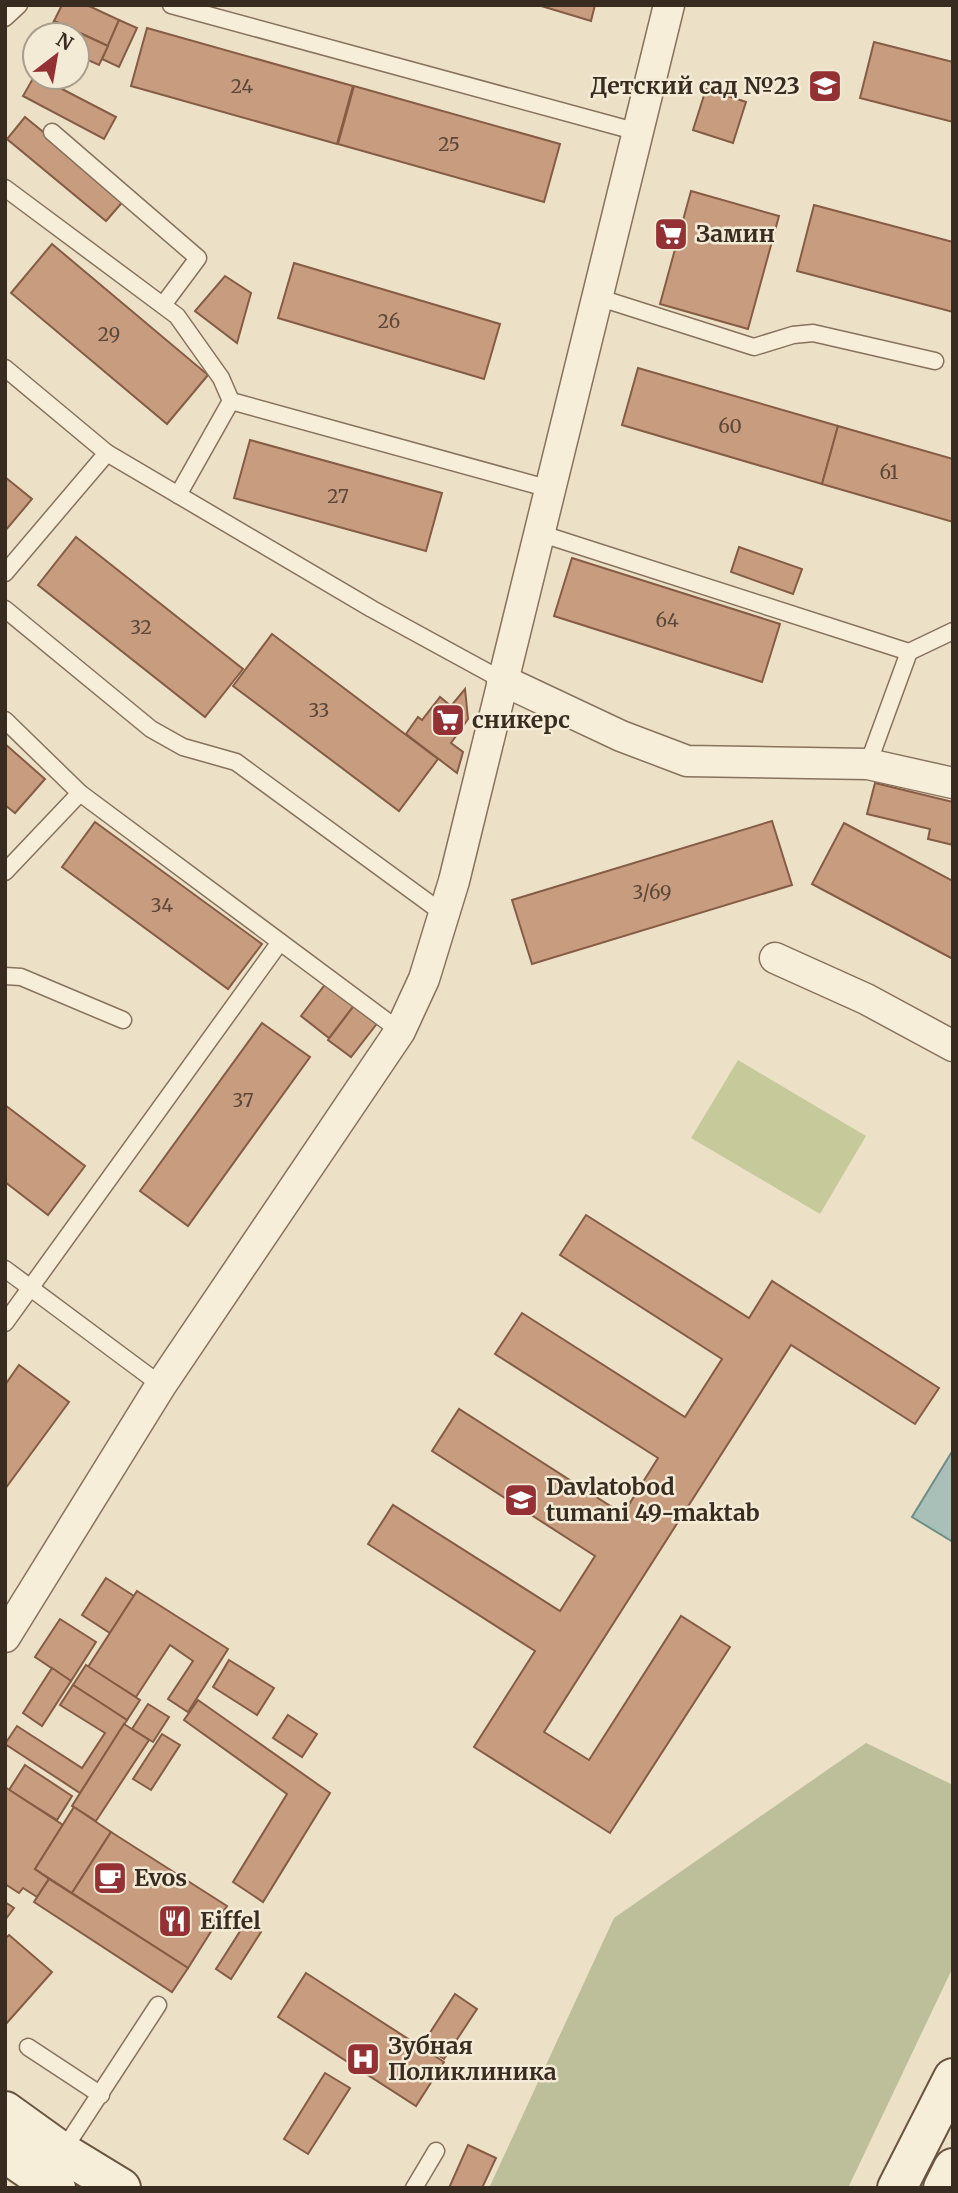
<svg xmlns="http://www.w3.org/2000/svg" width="958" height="2193" font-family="Merriweather,serif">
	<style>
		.green { fill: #c6ca9b }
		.cemetery { fill: #bcbf9a }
		.water { fill: #a8c0b8; stroke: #6f8e86; stroke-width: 2 }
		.building { fill: #c89c7f; stroke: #855c44; stroke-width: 2 }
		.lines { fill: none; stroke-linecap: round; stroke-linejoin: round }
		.service-casing { stroke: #87725d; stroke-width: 19 }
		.minor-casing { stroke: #87725d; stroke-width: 33 }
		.secondary-casing { stroke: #695440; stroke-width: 42 }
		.service { stroke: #f7eeda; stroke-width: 16 }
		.minor { stroke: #f7eeda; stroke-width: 30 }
		.secondary { stroke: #f7eeda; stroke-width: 38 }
		.labels { text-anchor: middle; stroke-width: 5; stroke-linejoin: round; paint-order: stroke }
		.number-label { font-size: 19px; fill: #5c4738 }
		.poi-label { font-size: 23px; font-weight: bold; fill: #382b20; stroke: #f4ebd6; text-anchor: start }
	</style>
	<rect width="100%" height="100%" fill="#ece0c7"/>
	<polygon class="green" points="738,1060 866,1136 820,1214 691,1138"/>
	<polygon class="cemetery" points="866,1743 953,1785 953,1967 848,2188 489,2188 614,1918"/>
	<polygon class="water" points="953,1450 953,1542 912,1517"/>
	<g class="building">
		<polygon points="62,5 87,5 119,20 108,46 54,21"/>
		<polygon points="538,5 595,5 591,21"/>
		<polygon points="119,20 137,28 119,67 102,59"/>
		<polygon points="54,21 108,46 99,65 77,55 77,35 48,35"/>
		<polygon points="147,28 353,86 337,144 131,86"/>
		<polygon points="874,42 953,62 953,122 860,98"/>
		<polygon points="35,75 116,117 104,139 23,96"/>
		<polygon points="354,86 560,144 544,202 338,144"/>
		<polygon points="706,89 746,102 733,143 693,130"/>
		<polygon points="25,117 125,199 106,221 7,139"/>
		<polygon points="691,191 779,216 748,329 660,304"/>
		<polygon points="814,205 953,242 953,312 797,271"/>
		<polygon points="52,244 208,375 167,424 11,293"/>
		<polygon points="294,263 500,324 484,379 278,318"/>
		<polygon points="225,276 251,293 237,343 195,311"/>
		<polygon points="638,368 838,426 822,484 622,425"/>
		<polygon points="838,426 953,459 953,522 822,484"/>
		<polygon points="250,440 442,493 426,551 234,498"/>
		<polygon points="5,477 32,499 5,531"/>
		<polygon points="76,537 243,669 205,717 38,585"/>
		<polygon points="739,547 802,569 793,594 731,572"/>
		<polygon points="572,558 780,624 762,682 554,616"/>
		<polygon points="272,634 438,759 399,811 233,686"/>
		<polygon points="465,689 468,719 451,743 463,752 457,773 406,734 418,717 422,720 440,697 451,706"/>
		<polygon points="5,744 45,779 15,813 5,805"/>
		<polygon points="875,783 953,802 953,845 928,839 930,829 867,814"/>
		<polygon points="772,821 792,885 532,964 512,900"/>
		<polygon points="95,822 262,944 228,989 62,867"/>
		<polygon points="844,823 953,881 953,959 812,884"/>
		<polygon points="327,982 356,1003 329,1038 301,1016"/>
		<polygon points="356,1003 379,1021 351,1057 328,1040"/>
		<polygon points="262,1023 310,1057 188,1226 140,1191"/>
		<polygon points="5,1105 85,1166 48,1215 5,1182"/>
		<polygon points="586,1215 749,1318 772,1281 939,1388 915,1424 791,1345 544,1732 589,1760 681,1616 730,1647 610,1833 474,1747 535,1651 368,1544 393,1505 560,1611 595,1556 432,1451 459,1409 623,1514 658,1458 495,1354 522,1313 685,1417 722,1359 560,1255"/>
		<polygon points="19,1365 69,1402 5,1489 5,1385"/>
		<polygon points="106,1578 134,1596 110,1633 82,1615"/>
		<polygon points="137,1591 228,1649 188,1712 168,1699 193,1661 170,1645 136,1697 88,1667"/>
		<polygon points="60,1619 96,1642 71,1681 35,1657"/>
		<polygon points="229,1660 274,1688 257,1715 213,1687"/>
		<polygon points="86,1665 140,1700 127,1720 73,1685"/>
		<polygon points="52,1668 71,1681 42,1726 23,1713"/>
		<polygon points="73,1685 127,1720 80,1793 5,1744 17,1726 82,1768 105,1733 60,1705"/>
		<polygon points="198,1700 330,1793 263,1902 233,1882 287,1794 184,1720"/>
		<polygon points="148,1704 169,1717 153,1742 132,1729"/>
		<polygon points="288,1715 317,1734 302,1757 273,1738"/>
		<polygon points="124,1724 149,1740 96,1821 72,1806"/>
		<polygon points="162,1734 180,1745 151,1790 133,1779"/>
		<polygon points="25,1765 72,1796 57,1820 9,1790"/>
		<polygon points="5,1787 63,1825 35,1869 49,1879 37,1897 23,1888 19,1893 5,1884"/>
		<polygon points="74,1807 111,1832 72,1893 35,1869"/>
		<polygon points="111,1832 227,1906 188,1968 72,1893"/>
		<polygon points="49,1879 188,1968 172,1992 34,1902"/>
		<polygon points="5,1902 14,1908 5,1920"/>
		<polygon points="246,1922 261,1932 231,1979 216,1969"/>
		<polygon points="9,1935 52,1972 5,2025 5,1939"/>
		<polygon points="306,1973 444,2062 416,2106 278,2017"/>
		<polygon points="455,1994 477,2009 444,2059 422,2045"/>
		<polygon points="325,2073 350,2088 308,2154 284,2139"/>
		<polygon points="468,2145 496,2158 482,2188 449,2188"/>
	</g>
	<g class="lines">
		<g class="service-casing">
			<g id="service">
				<polyline points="171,5 638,132"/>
				<polyline points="5,18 19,5"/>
				<polyline points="52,132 198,258 163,305"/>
				<polyline points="5,188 177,316 221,378 231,401 178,495"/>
				<polyline points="597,297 754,347 793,335 813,333 935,361"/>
				<polyline points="5,368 107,453 372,609 502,680"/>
				<polyline points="231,401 550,489"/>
				<polyline points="539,533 909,652"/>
				<polyline points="5,573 107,453"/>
				<polyline points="5,609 151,729 183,747 236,762 444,914"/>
				<polyline points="5,720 80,793 400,1031"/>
				<polyline points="868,764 909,652 953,631"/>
				<polyline points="5,872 80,793"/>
				<polyline points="5,976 21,977 123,1020"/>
				<polyline points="5,1269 161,1385"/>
				<polyline points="5,1323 280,942"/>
				<polyline points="28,2047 101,2095"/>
				<polyline points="62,2152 158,2005"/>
				<polyline points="414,2188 436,2151"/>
			</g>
		</g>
		<g class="minor-casing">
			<g id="minor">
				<polyline points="502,680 621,736 687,761 868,764 953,783"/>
				<polyline points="775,958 866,999 953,1046"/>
				<polyline points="5,1637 161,1385 400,1031 424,979 454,881 669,5"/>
			</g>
		</g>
		<g class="secondary-casing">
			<g id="secondary">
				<polyline points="5,2111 62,2152 121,2188"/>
				<polyline points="5,2153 56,2188"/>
				<polyline points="897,2188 953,2078"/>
				<polyline points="943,2188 953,2168"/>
			</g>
		</g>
		<use href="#service" class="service"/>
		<use href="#minor" class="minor"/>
		<use href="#secondary" class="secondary"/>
	</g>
	<defs>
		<g id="school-square" transform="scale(1.75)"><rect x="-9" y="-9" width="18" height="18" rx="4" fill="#933134" stroke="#f4ebd6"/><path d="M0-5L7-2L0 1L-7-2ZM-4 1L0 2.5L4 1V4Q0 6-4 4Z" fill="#fff"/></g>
		<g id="supermarket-square" transform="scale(1.75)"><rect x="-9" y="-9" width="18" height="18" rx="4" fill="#933134" stroke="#f4ebd6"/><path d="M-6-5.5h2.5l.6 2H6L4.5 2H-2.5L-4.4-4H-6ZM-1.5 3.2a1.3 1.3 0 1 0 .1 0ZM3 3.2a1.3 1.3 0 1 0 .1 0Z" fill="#fff"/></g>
		<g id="cafe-square" transform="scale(1.75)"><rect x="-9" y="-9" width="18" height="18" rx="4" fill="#933134" stroke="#f4ebd6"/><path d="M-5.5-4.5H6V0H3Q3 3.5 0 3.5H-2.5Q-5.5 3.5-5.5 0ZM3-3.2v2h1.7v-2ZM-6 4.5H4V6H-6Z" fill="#fff"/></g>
		<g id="restaurant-square" transform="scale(1.75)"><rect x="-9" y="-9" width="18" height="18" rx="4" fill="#933134" stroke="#f4ebd6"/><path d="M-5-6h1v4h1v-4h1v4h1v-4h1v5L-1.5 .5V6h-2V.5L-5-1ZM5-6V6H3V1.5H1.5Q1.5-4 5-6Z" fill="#fff"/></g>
		<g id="hospital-square" transform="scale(1.75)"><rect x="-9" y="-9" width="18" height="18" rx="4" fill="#933134" stroke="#f4ebd6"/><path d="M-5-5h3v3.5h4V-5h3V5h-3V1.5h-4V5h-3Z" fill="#fff"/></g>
	</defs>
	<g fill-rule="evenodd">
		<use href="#school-square" x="825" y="86"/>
		<use href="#supermarket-square" x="671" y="234"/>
		<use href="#supermarket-square" x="448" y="720"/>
		<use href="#school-square" x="521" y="1500"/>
		<use href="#cafe-square" x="110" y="1878"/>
		<use href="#restaurant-square" x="175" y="1921"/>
		<use href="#hospital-square" x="363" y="2059"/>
	</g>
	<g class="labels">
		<g class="number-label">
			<text x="242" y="93">24</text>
			<text x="449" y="151">25</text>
			<text x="389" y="328">26</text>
			<text x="109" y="341">29</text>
			<text x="730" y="433">60</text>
			<text x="889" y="479">61</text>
			<text x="338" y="503">27</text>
			<text x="667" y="627">64</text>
			<text x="141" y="634">32</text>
			<text x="319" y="717">33</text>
			<text x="652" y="899">3/69</text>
			<text x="162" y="912">34</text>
			<text x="243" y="1107">37</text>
		</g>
		<g class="poi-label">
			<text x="800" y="94" text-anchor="end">Детский сад №23</text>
			<text x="696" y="242">Замин</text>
			<text x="472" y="728">сникерс</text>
			<text x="546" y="1495">Davlatobod<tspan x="546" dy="26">tumani 49-maktab</tspan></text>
			<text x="134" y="1886">Evos</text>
			<text x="200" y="1929">Eiffel</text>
			<text x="388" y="2054">Зубная<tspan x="388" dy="26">Поликлиника</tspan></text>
		</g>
	</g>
	<rect width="958" height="2193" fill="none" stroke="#382b20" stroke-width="14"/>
	<g transform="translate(56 56) rotate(31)"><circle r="33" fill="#f4ebd6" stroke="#a99e8d" stroke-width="2"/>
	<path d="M0-5L12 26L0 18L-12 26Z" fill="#933134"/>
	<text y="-10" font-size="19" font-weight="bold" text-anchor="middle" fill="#382b20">N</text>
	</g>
</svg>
